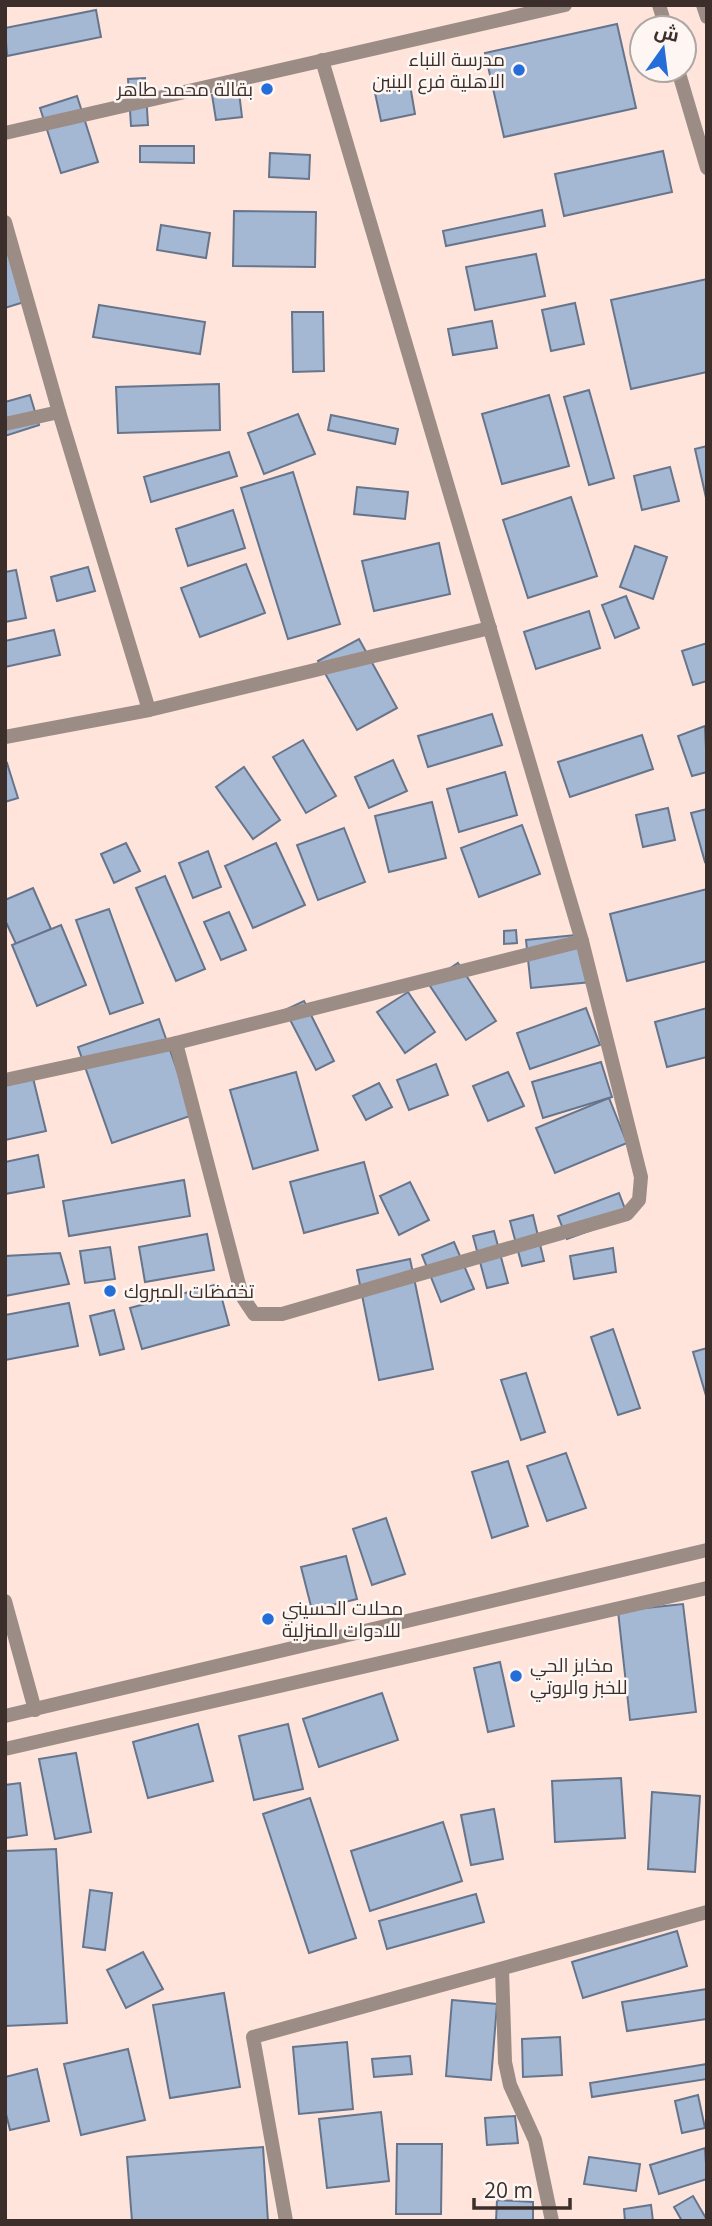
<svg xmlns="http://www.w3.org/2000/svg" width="712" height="2226" font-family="'Open Sans',Cairo,sans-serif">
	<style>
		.building { fill: #a4b7d3; stroke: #66758c; stroke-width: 2 }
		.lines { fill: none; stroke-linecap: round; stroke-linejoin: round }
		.minor { stroke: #9b8c86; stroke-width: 14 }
		.tertiary { stroke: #9b8c86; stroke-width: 14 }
		.poi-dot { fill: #256dd9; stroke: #fdf6f3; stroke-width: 2.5 }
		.labels { text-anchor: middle; stroke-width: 5; stroke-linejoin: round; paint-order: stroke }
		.poi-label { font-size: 19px; fill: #3c2f2b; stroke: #fdf6f3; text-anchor: start }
	</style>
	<rect width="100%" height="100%" fill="#fee4da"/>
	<g class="building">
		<polygon points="96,10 101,37 7,56 5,28"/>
		<polygon points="617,24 636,108 504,137 485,53"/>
		<polygon points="145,78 148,125 131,126 128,79"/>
		<polygon points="410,85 415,114 381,121 375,93"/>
		<polygon points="239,92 242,117 216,120 212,95"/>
		<polygon points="77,96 98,162 61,173 40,108"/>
		<polygon points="140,146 194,146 194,163 140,162"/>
		<polygon points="663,151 672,192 564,216 555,174"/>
		<polygon points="270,153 310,155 309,179 269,177"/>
		<polygon points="542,210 545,226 446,246 443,231"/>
		<polygon points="234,211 316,212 315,267 233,266"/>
		<polygon points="161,225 210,233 206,258 157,250"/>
		<polygon points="5,244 24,302 5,308"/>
		<polygon points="536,254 545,296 475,310 466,267"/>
		<polygon points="707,279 707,372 631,389 611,300"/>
		<polygon points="575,303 584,344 551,351 542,310"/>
		<polygon points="99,305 205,322 200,354 93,337"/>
		<polygon points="292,312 323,312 324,371 293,372"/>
		<polygon points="492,321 497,348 453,355 448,329"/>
		<polygon points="219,384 220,430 118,433 116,387"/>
		<polygon points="589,390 614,478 589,485 564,397"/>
		<polygon points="30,395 39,425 5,436 5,402"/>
		<polygon points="549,395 569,466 502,484 482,414"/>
		<polygon points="298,414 315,454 264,474 248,433"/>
		<polygon points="331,415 398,429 395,444 328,430"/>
		<polygon points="707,446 707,502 695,449"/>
		<polygon points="229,452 237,476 151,502 144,477"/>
		<polygon points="670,467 679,501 642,510 634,476"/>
		<polygon points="293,472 340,624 288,639 241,488"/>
		<polygon points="357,487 408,492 405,519 354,514"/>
		<polygon points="571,497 597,576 528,598 503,520"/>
		<polygon points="233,510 245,548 188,566 176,529"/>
		<polygon points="439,543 450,594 374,611 362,561"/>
		<polygon points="635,546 667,557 653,599 620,587"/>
		<polygon points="246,564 265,613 200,637 181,588"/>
		<polygon points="88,567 95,591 57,601 51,577"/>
		<polygon points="16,570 26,618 5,622 5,572"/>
		<polygon points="626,596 639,628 615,638 602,605"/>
		<polygon points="589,611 600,648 536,669 524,632"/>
		<polygon points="54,630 60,655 5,667 5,641"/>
		<polygon points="359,639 397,708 357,730 318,661"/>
		<polygon points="707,643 707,681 693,685 682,651"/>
		<polygon points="492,714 502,745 428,767 418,736"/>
		<polygon points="705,726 707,772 692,776 678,736"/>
		<polygon points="642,735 653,769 570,797 558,762"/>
		<polygon points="303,740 336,796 306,813 273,757"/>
		<polygon points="393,760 407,791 369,808 355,777"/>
		<polygon points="7,763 18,798 5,802 5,764"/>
		<polygon points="244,767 280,820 253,839 216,787"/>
		<polygon points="505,772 517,815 459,832 447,789"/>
		<polygon points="432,802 446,858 389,872 375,816"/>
		<polygon points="668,808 675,840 643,847 636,815"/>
		<polygon points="707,809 707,861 705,862 691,813"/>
		<polygon points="522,825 540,874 479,897 461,848"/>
		<polygon points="344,828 365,882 318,900 297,845"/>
		<polygon points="126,843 140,871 114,883 101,854"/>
		<polygon points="276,843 305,905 253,928 225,866"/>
		<polygon points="208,851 221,887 193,898 179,863"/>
		<polygon points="165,876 205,969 176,981 136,888"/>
		<polygon points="33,888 51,929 16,944 5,920 5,900"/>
		<polygon points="707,889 707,961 627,981 610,914"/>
		<polygon points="109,909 143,1003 110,1014 76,920"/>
		<polygon points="229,912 246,950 221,960 204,922"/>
		<polygon points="61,925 86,985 37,1006 12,945"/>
		<polygon points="516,930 517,943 504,944 504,931"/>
		<polygon points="586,934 591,982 531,988 526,940"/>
		<polygon points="458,963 496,1021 466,1040 428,983"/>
		<polygon points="408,992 435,1032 405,1053 377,1012"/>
		<polygon points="304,1001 334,1061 316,1070 285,1010"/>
		<polygon points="586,1008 600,1045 530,1069 517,1033"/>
		<polygon points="707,1008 707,1057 667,1067 655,1022"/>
		<polygon points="159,1019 193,1115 112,1143 78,1047"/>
		<polygon points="601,1062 612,1097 543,1118 532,1082"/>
		<polygon points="436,1064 448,1095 409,1110 397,1080"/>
		<polygon points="296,1072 318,1150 253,1169 230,1090"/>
		<polygon points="508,1072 524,1106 488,1121 473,1086"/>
		<polygon points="33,1078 46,1131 5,1140 5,1085"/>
		<polygon points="379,1083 392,1107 366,1120 353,1096"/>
		<polygon points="609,1098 627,1143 555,1173 536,1128"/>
		<polygon points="38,1155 44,1187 5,1194 5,1162"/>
		<polygon points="364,1162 378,1213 304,1233 290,1182"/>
		<polygon points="184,1180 190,1216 69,1236 63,1201"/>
		<polygon points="410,1182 429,1220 399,1235 380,1196"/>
		<polygon points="619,1193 628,1217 567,1239 558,1216"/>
		<polygon points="533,1215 544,1261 522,1266 510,1221"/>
		<polygon points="494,1231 508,1283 487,1288 473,1236"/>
		<polygon points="207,1234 214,1270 145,1282 139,1247"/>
		<polygon points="454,1242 474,1289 441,1302 422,1255"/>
		<polygon points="110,1247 115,1279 85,1283 80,1251"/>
		<polygon points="613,1248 616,1272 574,1279 570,1256"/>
		<polygon points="60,1253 69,1284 5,1296 5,1256"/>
		<polygon points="410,1259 433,1369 379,1380 357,1270"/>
		<polygon points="218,1284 229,1325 142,1349 130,1308"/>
		<polygon points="69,1303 78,1346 5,1360 5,1315"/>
		<polygon points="114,1310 124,1349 100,1355 90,1316"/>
		<polygon points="613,1329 640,1408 618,1415 591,1337"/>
		<polygon points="707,1348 707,1399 693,1352"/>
		<polygon points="526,1373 545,1432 521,1440 501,1380"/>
		<polygon points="566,1453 586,1508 547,1521 527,1466"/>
		<polygon points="508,1461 528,1526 492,1538 472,1472"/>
		<polygon points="386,1518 405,1574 372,1585 353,1529"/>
		<polygon points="346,1556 357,1599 312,1610 301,1567"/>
		<polygon points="683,1604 696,1712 630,1720 618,1611"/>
		<polygon points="500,1662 514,1726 488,1732 474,1668"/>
		<polygon points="382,1693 398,1740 319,1767 303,1719"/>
		<polygon points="198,1724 213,1781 148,1798 133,1742"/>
		<polygon points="288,1724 303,1789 254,1800 239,1736"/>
		<polygon points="76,1753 91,1832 55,1839 39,1759"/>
		<polygon points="621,1778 625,1838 555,1842 552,1781"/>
		<polygon points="20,1783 27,1835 5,1838 5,1785"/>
		<polygon points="652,1792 700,1796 695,1872 648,1869"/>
		<polygon points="310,1798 356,1938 309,1953 263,1814"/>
		<polygon points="494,1809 503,1859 471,1865 461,1815"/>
		<polygon points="443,1822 462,1881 370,1911 351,1851"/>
		<polygon points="56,1849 67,2023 5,2026 5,1851"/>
		<polygon points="90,1890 112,1893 105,1950 83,1947"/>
		<polygon points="476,1894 484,1922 387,1949 379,1921"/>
		<polygon points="677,1931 687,1966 583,1998 572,1962"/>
		<polygon points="143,1952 163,1989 126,2008 107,1970"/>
		<polygon points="707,1989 707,2019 627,2031 622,2002"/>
		<polygon points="224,1993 240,2087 170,2098 153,2005"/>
		<polygon points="452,2000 497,2004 491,2080 446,2076"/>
		<polygon points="560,2037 562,2075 523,2077 522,2039"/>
		<polygon points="347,2042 353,2109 299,2114 293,2047"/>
		<polygon points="128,2049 145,2120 81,2135 64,2064"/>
		<polygon points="410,2056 412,2074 374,2077 372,2059"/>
		<polygon points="707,2064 707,2079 592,2097 590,2083"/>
		<polygon points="37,2069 49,2121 10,2130 5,2110 5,2077"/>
		<polygon points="698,2095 705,2128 682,2133 675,2101"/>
		<polygon points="381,2112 389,2181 327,2188 319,2119"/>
		<polygon points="515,2116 518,2143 487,2145 485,2118"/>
		<polygon points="397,2144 442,2144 441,2214 396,2214"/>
		<polygon points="263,2147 268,2221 132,2221 127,2157"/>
		<polygon points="705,2148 707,2179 659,2194 650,2165"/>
		<polygon points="589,2157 640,2164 636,2191 584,2184"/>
		<polygon points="693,2196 707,2220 707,2221 682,2221 674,2207"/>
		<polygon points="497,2200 533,2202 533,2221 496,2221"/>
		<polygon points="651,2205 653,2221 625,2221 624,2209"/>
	</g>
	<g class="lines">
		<g class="minor">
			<polyline points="659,5 666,28"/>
			<polyline points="703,5 707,17"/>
			<polyline points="678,70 707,168"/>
			<polyline points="5,133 565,5"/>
			<polyline points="5,222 59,412 149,710"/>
			<polyline points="5,424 59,412"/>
			<polyline points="5,737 149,710 490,628"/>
			<polyline points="176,1043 242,1296 254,1314 282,1314 627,1214 639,1200 641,1177 582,941 322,60"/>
			<polyline points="5,1080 176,1043 582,941"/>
			<polyline points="5,1601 35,1710"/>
			<polyline points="502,1969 505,2062 510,2085 535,2140 552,2221"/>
			<polyline points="286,2221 253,2037 707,1912"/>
		</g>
		<g class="tertiary">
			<polyline points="5,1716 707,1550"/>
			<polyline points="5,1749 707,1588"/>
		</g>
	</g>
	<g class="poi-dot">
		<circle cx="519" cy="70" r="7"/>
		<circle cx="267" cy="89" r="7"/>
		<circle cx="110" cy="1291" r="7"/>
		<circle cx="268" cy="1619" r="7"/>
		<circle cx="516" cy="1676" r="7"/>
	</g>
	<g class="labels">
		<g class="poi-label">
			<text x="505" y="66" text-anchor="end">مدرسة النباء<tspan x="505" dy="22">الاهلية فرع البنين</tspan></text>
			<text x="253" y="96" text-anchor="end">بقالة محمد طاهر</text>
			<text x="124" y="1298">تخفضات المبروك</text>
			<text x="282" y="1615">محلات الحسيني<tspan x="282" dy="22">للادوات المنزلية</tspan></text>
			<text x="530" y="1672">مخابز الحي<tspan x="530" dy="22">للخبز والروتي</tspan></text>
		</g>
	</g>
	<rect width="712" height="2226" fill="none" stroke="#3c2f2b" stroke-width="14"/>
	<g transform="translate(663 49) rotate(14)"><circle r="33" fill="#fdf6f3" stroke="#b0a6a3" stroke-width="2"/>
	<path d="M0-5L12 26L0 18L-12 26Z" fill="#256dd9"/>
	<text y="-10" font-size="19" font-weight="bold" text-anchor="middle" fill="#3c2f2b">ش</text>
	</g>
	<path d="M474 2198v10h96v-10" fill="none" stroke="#3c2f2b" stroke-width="3.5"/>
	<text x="484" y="2198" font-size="21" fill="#3c2f2b" stroke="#fdf6f3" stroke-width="5" paint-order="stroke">20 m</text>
</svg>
